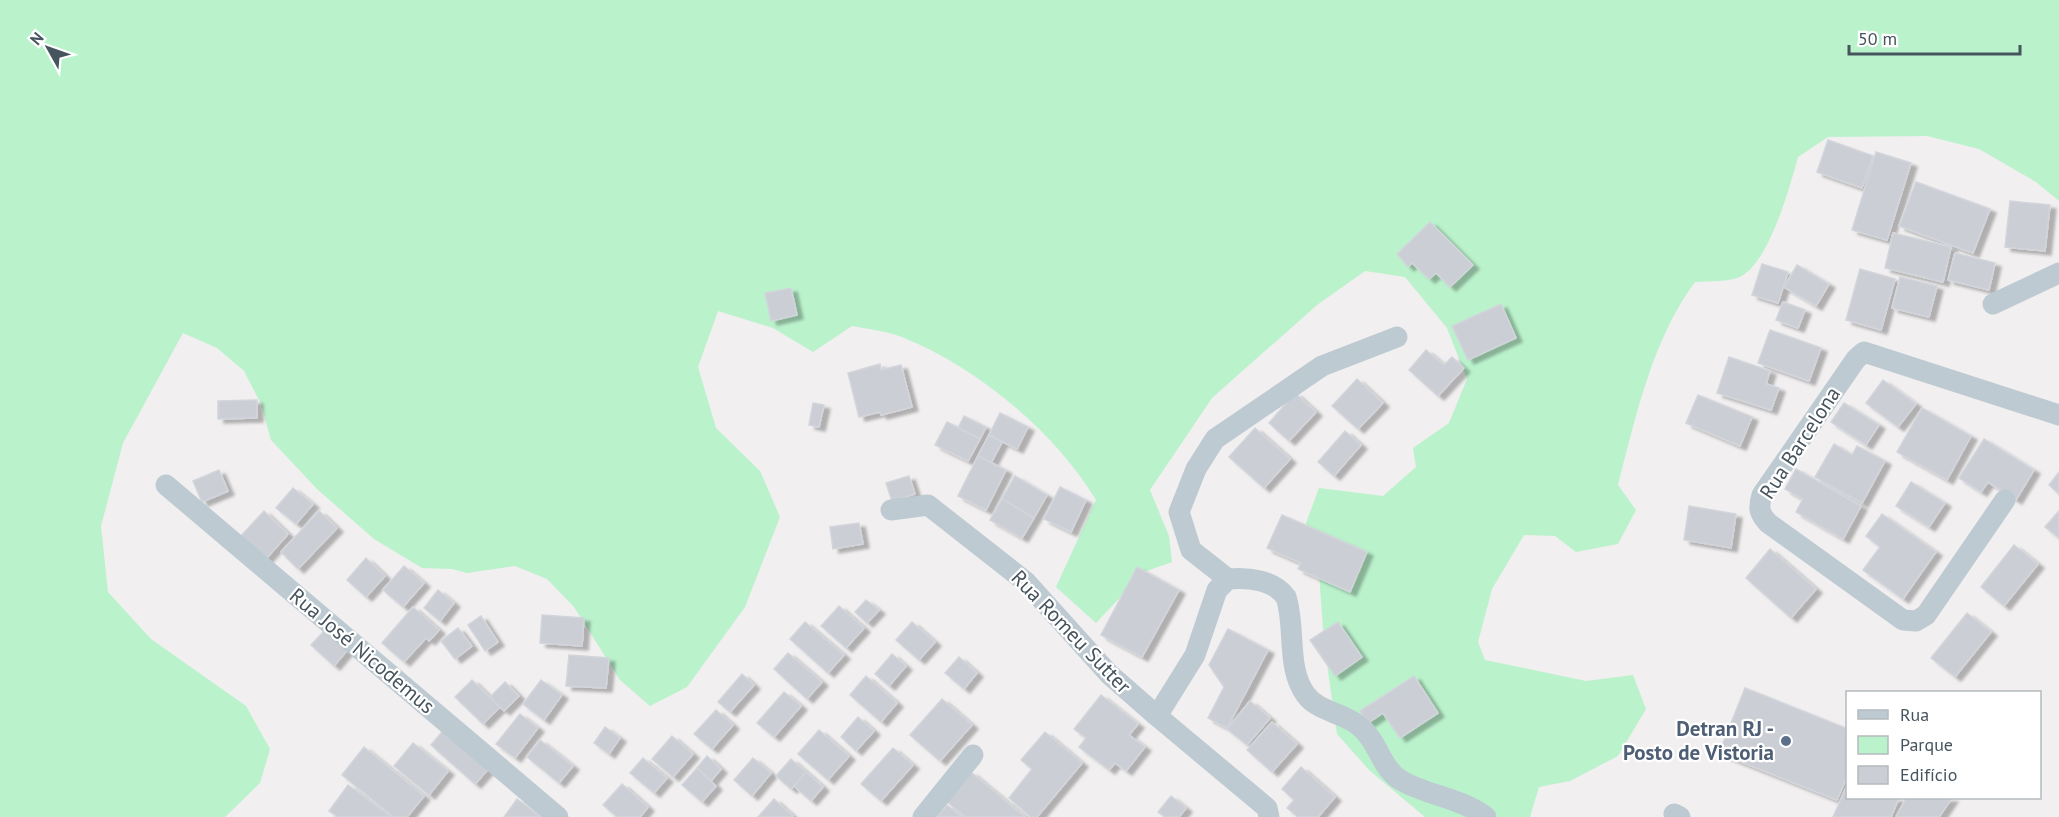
<svg xmlns="http://www.w3.org/2000/svg" width="2059" height="817" font-family="'PT Sans',sans-serif">
	<style>
		.green { fill: #baf2cc }
		.building { fill: #cbced4; stroke: #d2d5db; stroke-width: 1.5; filter: url(#shadow) }
		.lines { fill: none; stroke-linecap: round; stroke-linejoin: round }
		.street { stroke: #becad2; stroke-width: 21 }
		.service-dot { fill: #5c6f8a; stroke: #fff; stroke-width: 2 }
		.labels { text-anchor: middle; stroke-width: 4.5; stroke-linejoin: round; paint-order: stroke }
		.street-label { font-size: 21px; fill: #46545d; stroke: #fff }
		.service-label { font-size: 21px; font-weight: bold; fill: #4e5e75; stroke: #fff; text-anchor: end }
	</style>
	<defs>
		<filter id="shadow"><feDropShadow dx="6" dy="4" stdDeviation="1.5" flood-color="#0004"/></filter>
	</defs>
	<rect width="100%" height="100%" fill="#f1efef"/>
	<path class="green" d="M0 0H2059V201L2036 182 1979 149 1927 136 1828 137 1798 157C1790 186 1768 268 1737 278 1724 282 1708 281 1695 282 1652 340 1636 416 1618 485L1636 510 1618 544 1576 552 1555 536 1524 535 1492 589 1478 642 1485 660 1586 681 1633 675 1646 709 1618 756 1570 781 1539 787 1530 817H1425L1369 770 1337 734 1324 643 1318 559 1306 523 1319 488 1383 496 1416 467 1413 448 1449 423 1467 379 1447 328 1405 277 1365 271 1317 305 1212 398 1150 490 1169 536 1172 562 1144 572 1096 623 1056 587 1096 500C1054 431 977 367 902 337 887 331 868 329 852 326L813 352 773 328 718 311 698 367 716 428 760 471 780 517 745 607 687 687 650 706 620 680 574 607 547 579 515 566 467 573 452 569 422 568 374 539 317 489 271 440 261 404 244 371 217 348 183 333 123 443 101 526 108 592 151 639 246 706 270 749 260 783 225 817H0Z"/>
	<g class="building">
		<polygon points="1828,140 1873,156 1862,188 1817,172"/>
		<polygon points="1876,152 1911,163 1887,240 1852,230"/>
		<polygon points="1916,182 1990,209 1973,253 1899,226"/>
		<polygon points="2010,201 2050,205 2045,251 2005,247"/>
		<polygon points="1430,222 1473,265 1450,287 1436,273 1429,279 1412,263 1408,267 1397,254"/>
		<polygon points="1893,233 1951,247 1943,282 1885,268"/>
		<polygon points="1955,253 1995,263 1989,290 1948,280"/>
		<polygon points="1762,264 1788,272 1778,303 1752,295"/>
		<polygon points="1797,265 1829,284 1816,306 1784,287"/>
		<polygon points="1860,269 1895,279 1881,330 1846,320"/>
		<polygon points="1900,277 1937,286 1929,317 1892,308"/>
		<polygon points="791,288 797,315 771,321 765,293"/>
		<polygon points="1783,302 1805,310 1798,328 1776,320"/>
		<polygon points="1501,304 1516,338 1468,360 1452,326"/>
		<polygon points="1770,330 1821,348 1809,381 1758,363"/>
		<polygon points="1426,350 1444,365 1452,357 1464,368 1438,396 1409,370"/>
		<polygon points="1729,357 1770,371 1766,384 1779,388 1771,410 1717,393"/>
		<polygon points="880,364 881,370 901,365 912,407 881,415 880,412 859,417 848,373"/>
		<polygon points="1357,379 1383,403 1358,429 1332,406"/>
		<polygon points="1883,380 1916,404 1898,427 1866,403"/>
		<polygon points="1295,393 1316,412 1289,441 1269,423"/>
		<polygon points="1698,395 1752,417 1740,446 1686,423"/>
		<polygon points="257,400 257,418 218,419 218,401"/>
		<polygon points="813,403 824,405 819,427 809,425"/>
		<polygon points="1844,403 1879,425 1866,445 1831,422"/>
		<polygon points="1922,408 1971,436 1947,480 1897,452"/>
		<polygon points="1000,413 1028,427 1017,449 989,435"/>
		<polygon points="964,416 986,427 980,439 958,428"/>
		<polygon points="947,422 980,439 968,461 935,445"/>
		<polygon points="1255,428 1290,459 1264,488 1229,457"/>
		<polygon points="1345,431 1361,445 1334,476 1318,462"/>
		<polygon points="989,435 1002,442 991,463 978,456"/>
		<polygon points="1984,439 2034,470 2016,500 1988,482 1981,492 1959,478"/>
		<polygon points="1834,444 1852,455 1857,446 1885,461 1862,503 1815,477"/>
		<polygon points="978,456 1006,470 986,510 958,496"/>
		<polygon points="1796,469 1861,506 1843,539 1796,512 1803,499 1785,489"/>
		<polygon points="219,470 228,491 202,502 193,481"/>
		<polygon points="2059,472 2059,494 2049,485"/>
		<polygon points="909,476 915,494 892,501 886,483"/>
		<polygon points="1015,476 1047,495 1034,518 1002,499"/>
		<polygon points="1911,482 1945,503 1929,527 1896,506"/>
		<polygon points="1060,487 1086,500 1071,532 1044,519"/>
		<polygon points="293,488 313,504 296,524 276,508"/>
		<polygon points="1002,499 1034,518 1022,538 990,520"/>
		<polygon points="1689,506 1736,514 1731,548 1684,540"/>
		<polygon points="264,511 288,534 265,560 240,537"/>
		<polygon points="319,511 337,528 298,569 281,552"/>
		<polygon points="2059,511 2059,538 2045,527"/>
		<polygon points="1882,514 1936,552 1903,599 1863,570 1880,547 1866,536"/>
		<polygon points="1282,515 1367,552 1350,592 1298,569 1301,563 1267,548"/>
		<polygon points="859,523 863,544 833,549 830,527"/>
		<polygon points="2014,545 2038,564 2004,606 1981,587"/>
		<polygon points="1770,549 1816,589 1791,618 1746,578"/>
		<polygon points="366,558 385,576 366,597 347,580"/>
		<polygon points="404,566 424,583 403,607 383,590"/>
		<polygon points="1137,567 1179,590 1142,657 1101,635"/>
		<polygon points="438,590 454,603 440,621 424,608"/>
		<polygon points="866,600 879,610 867,623 855,612"/>
		<polygon points="839,606 864,628 846,648 821,626"/>
		<polygon points="413,607 439,630 429,641 426,638 404,662 382,643"/>
		<polygon points="1967,613 1991,632 1955,677 1931,658"/>
		<polygon points="542,615 584,618 582,646 540,643"/>
		<polygon points="481,616 498,642 485,651 468,625"/>
		<polygon points="805,622 844,655 828,673 790,639"/>
		<polygon points="912,622 935,642 919,660 896,640"/>
		<polygon points="1338,622 1362,657 1335,676 1310,640"/>
		<polygon points="458,628 472,646 455,659 441,641"/>
		<polygon points="326,629 349,648 334,666 311,645"/>
		<polygon points="1228,629 1268,650 1227,728 1208,718 1224,687 1209,665"/>
		<polygon points="788,653 822,682 807,699 774,669"/>
		<polygon points="892,654 906,666 889,686 875,674"/>
		<polygon points="569,655 609,658 606,688 566,686"/>
		<polygon points="959,657 977,673 964,689 945,673"/>
		<polygon points="742,674 754,685 730,712 718,702"/>
		<polygon points="866,676 897,703 881,722 850,695"/>
		<polygon points="1414,676 1438,713 1400,738 1383,713 1368,723 1360,711"/>
		<polygon points="472,680 500,707 483,724 455,697"/>
		<polygon points="541,680 562,695 544,720 523,704"/>
		<polygon points="505,682 519,696 504,711 490,697"/>
		<polygon points="1745,688 1848,729 1848,774 1837,800 1719,753"/>
		<polygon points="784,692 801,706 774,737 757,723"/>
		<polygon points="1101,695 1138,724 1129,735 1145,747 1126,771 1115,763 1109,770 1079,747 1086,738 1074,729"/>
		<polygon points="942,699 972,725 940,761 910,735"/>
		<polygon points="1250,701 1270,718 1247,745 1227,729"/>
		<polygon points="716,710 733,725 712,749 694,734"/>
		<polygon points="520,714 538,728 515,758 496,744"/>
		<polygon points="858,717 874,731 856,751 841,737"/>
		<polygon points="1272,722 1297,744 1272,772 1247,750"/>
		<polygon points="446,727 491,766 475,784 431,745"/>
		<polygon points="605,727 620,738 609,754 594,743"/>
		<polygon points="819,730 849,756 828,780 798,754"/>
		<polygon points="1045,732 1082,763 1037,817 1031,817 1009,798 1032,769 1021,760"/>
		<polygon points="672,736 693,754 673,777 652,759"/>
		<polygon points="540,740 573,766 559,783 527,757"/>
		<polygon points="413,743 448,771 429,795 394,766"/>
		<polygon points="364,747 424,796 407,817 394,817 342,775"/>
		<polygon points="893,748 913,765 881,801 861,784"/>
		<polygon points="707,756 721,769 711,781 697,768"/>
		<polygon points="643,758 667,778 654,793 630,773"/>
		<polygon points="753,758 771,773 752,796 734,780"/>
		<polygon points="791,759 806,772 791,789 776,776"/>
		<polygon points="1301,767 1335,797 1318,817 1298,817 1287,808 1294,800 1282,789"/>
		<polygon points="697,768 716,786 702,802 682,785"/>
		<polygon points="806,772 823,787 811,801 794,786"/>
		<polygon points="971,772 1025,817 966,817 947,802"/>
		<polygon points="1848,783 1848,798 1899,798 1891,817 1833,817"/>
		<polygon points="622,784 648,807 640,817 617,817 603,805"/>
		<polygon points="348,785 390,816 389,817 338,817 329,811"/>
		<polygon points="1171,796 1186,808 1179,817 1165,817 1158,812"/>
		<polygon points="1906,798 1952,798 1939,817 1896,817"/>
		<polygon points="517,799 541,817 504,817"/>
		<polygon points="774,799 793,816 792,817 758,817"/>
		<polygon points="947,805 962,817 937,817"/>
	</g>
	<g class="lines">
		<g class="street">
			<polyline points="1993,304 2059,273"/>
			<polyline points="166,485 558,817"/>
			<path d="M2005 500 1926 615 1916 621 1903 620 1768 523C1759 513 1758 508 1762 495L1856 359 1864 352 2059 415"/>
			<polyline points="891,510 928,505 1026,582 1109,674 1157,716"/>
			<polyline points="1228,579 1191,550 1179,512 1196,469 1215,439 1322,366 1397,337"/>
			<polyline points="1674,814 1680,817"/>
			<polyline points="923,817 973,755"/>
			<path d="M1269 817 1267 808 1157 716 1195 655 1217 590 1228 579C1248 577 1274 580 1286 597 1296 627 1286 669 1306 695 1320 714 1350 712 1367 734 1380 749 1383 770 1402 781 1429 796 1461 798 1486 817"/>
		</g>
	</g>
	<circle class="service-dot" cx="1786" cy="741" r="6"/>
	<g class="labels">
		<g class="street-label">
			<text transform="translate(1800 443) rotate(-57)" y="7">Rua Barcelona</text>
			<text transform="translate(1071 632) rotate(46)" y="7">Rua Romeu Sutter</text>
			<text transform="translate(362 651) rotate(40)" y="7">Rua José Nicodemus</text>
		</g>
		<g class="service-label">
			<text x="1774" y="736">Detran RJ -<tspan x="1774" dy="24">Posto de Vistoria</tspan></text>
		</g>
	</g>
	<rect x="1846" y="691" width="195" height="108" fill="#ffffff" stroke="#b5bbbe" stroke-width="1.5"/>
	<rect x="1858" y="710" width="30" height="9" fill="#becad2" stroke="#b5bbbe" stroke-width="1.5"/>
	<text x="1900" y="721" font-size="18" fill="#46545d">Rua</text>
	<rect x="1858" y="736" width="30" height="18" fill="#baf2cc" stroke="#b5bbbe" stroke-width="1.5"/>
	<text x="1900" y="751" font-size="18" fill="#46545d">Parque</text>
	<rect x="1858" y="766" width="30" height="18" fill="#cbced4" stroke="#b5bbbe" stroke-width="1.5"/>
	<text x="1900" y="781" font-size="18" fill="#46545d">Edifício</text>
	<g transform="translate(48 48) rotate(310)" stroke="#ffffff" stroke-width="4.5" paint-order="stroke">
	<path d="M0-4.5L10 22L0 15L-10 22Z" fill="#46545d"/>
	<text y="-9" font-size="16" font-weight="bold" text-anchor="middle" fill="#46545d">N</text>
	</g>
	<path d="M1849 45v9h171v-9" fill="none" stroke="#46545d" stroke-width="3"/>
	<text x="1858" y="45" font-size="18" fill="#46545d" stroke="#ffffff" stroke-width="4.5" paint-order="stroke">50 m</text>
</svg>
